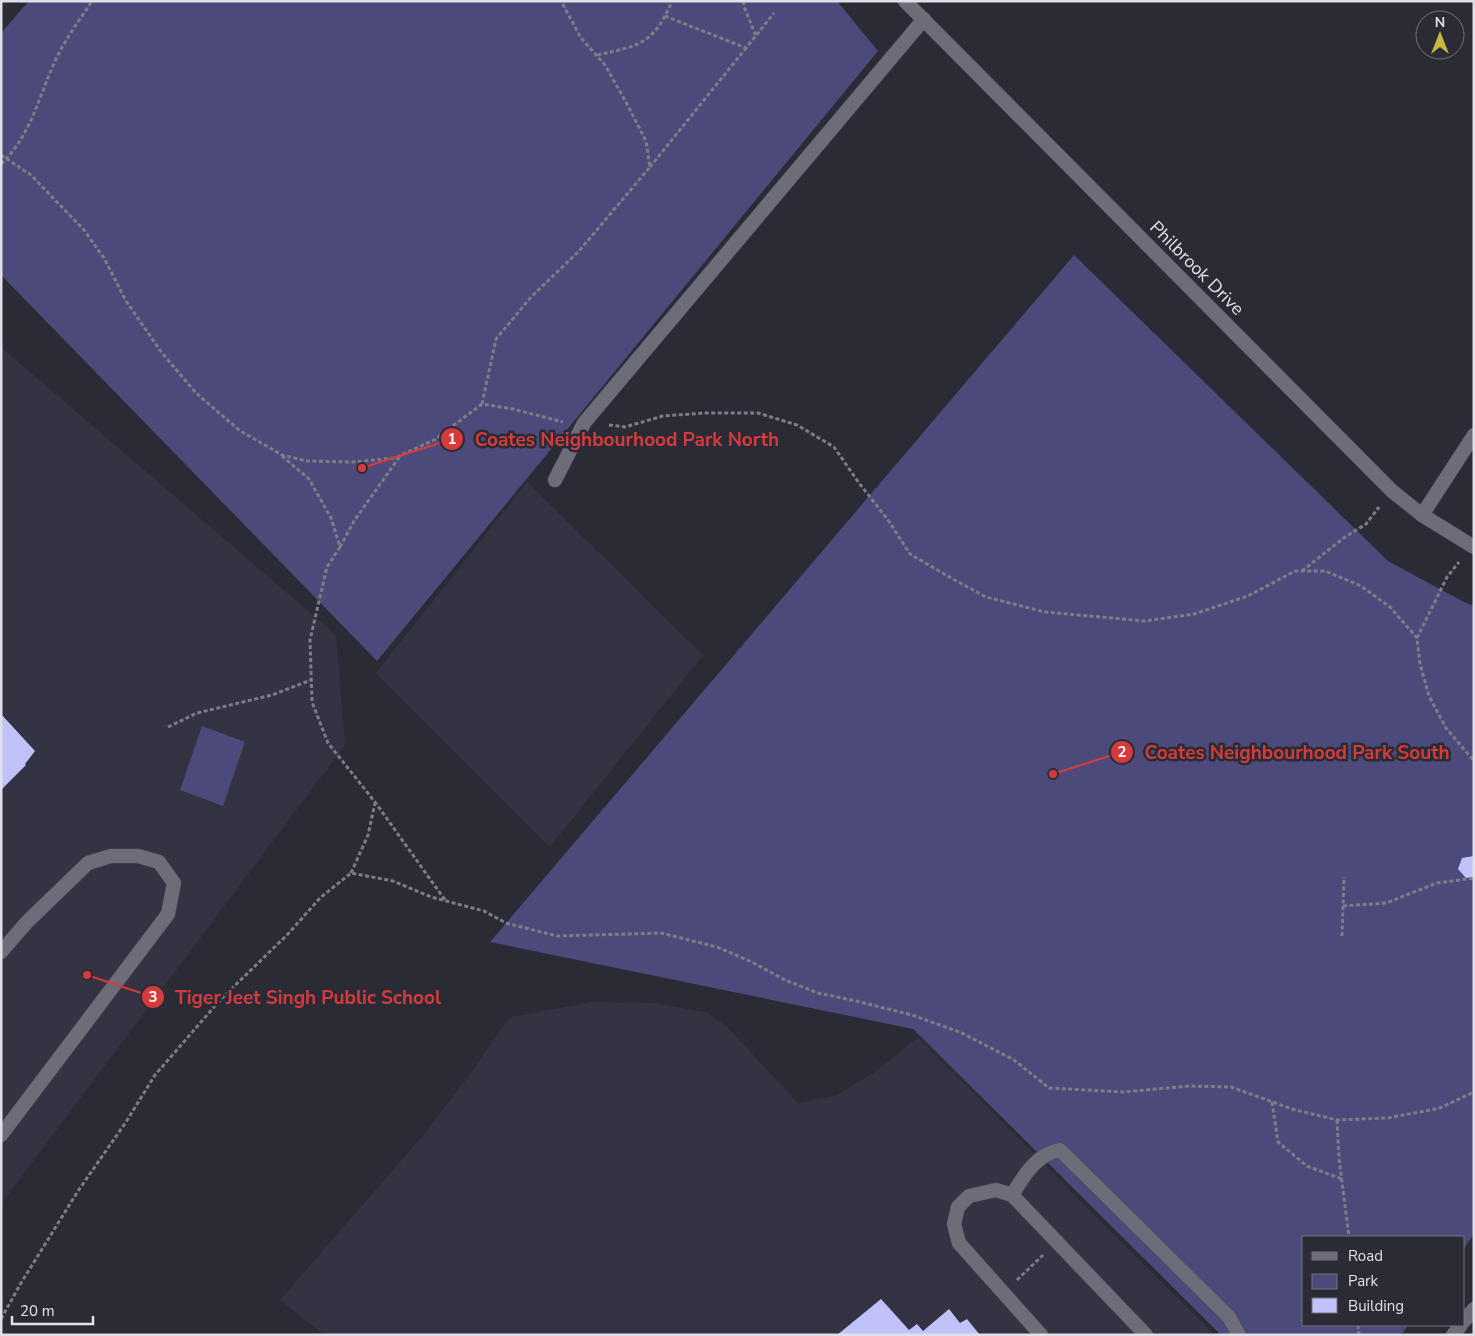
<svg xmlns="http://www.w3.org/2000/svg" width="1475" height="1336" font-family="'Nunito Sans',sans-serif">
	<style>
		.built { fill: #334 }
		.green { fill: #4c4a7a }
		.building { fill: #c2c2fa }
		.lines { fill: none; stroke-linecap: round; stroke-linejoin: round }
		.service-casing { stroke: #494952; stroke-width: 15 }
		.minor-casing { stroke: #494952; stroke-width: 15 }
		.tertiary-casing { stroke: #494952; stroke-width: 15 }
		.path { stroke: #7d7d87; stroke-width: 3; stroke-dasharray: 4 2.5; stroke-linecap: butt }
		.service { stroke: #6d6d7a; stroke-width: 14 }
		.minor { stroke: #6d6d7a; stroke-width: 14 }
		.tertiary { stroke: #6d6d7a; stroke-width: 14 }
		.labels { text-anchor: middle; stroke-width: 5; stroke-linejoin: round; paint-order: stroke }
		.street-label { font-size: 18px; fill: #e0e1e8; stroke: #2b2b36 }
		.leader { fill: none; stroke: #d73a3b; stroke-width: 2 }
		.callout-dot { fill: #d73a3b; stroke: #2b2b36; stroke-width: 2 }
		.mark-label { font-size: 15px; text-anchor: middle; font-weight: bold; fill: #fff }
		.callout-label { font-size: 19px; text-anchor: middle; font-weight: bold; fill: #d73a3b; stroke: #2b2b36; stroke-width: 5; stroke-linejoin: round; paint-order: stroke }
	</style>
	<rect width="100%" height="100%" fill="#2b2b36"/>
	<g class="built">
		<polygon points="1,347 336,635 345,745 1,1204"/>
		<polygon points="527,482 703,655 550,847 376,673"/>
		<polygon points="592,1002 653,1003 706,1012 728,1028 798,1103 835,1096 875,1072 918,1037 1214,1335 324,1335 280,1300 420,1139 468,1077 510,1017"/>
	</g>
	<g class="green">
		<polygon points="29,1 837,1 878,51 377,661 1,275 1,33"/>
		<polygon points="1074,255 1388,561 1462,601 1474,606 1474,1234 1464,1248 1464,1237 1304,1237 1304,1325 1408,1325 1401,1335 1221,1335 913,1029 490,942"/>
		<polygon points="202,726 245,742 223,806 180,790"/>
	</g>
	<g class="building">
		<polygon points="1,714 35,751 25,764 26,765 1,790"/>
		<polygon points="1474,856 1474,877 1466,878 1458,869 1462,858"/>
		<polygon points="881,1299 909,1330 917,1324 923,1331 949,1309 960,1323 967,1319 980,1335 837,1335"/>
	</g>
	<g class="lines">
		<g class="service-casing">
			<g id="service">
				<polyline points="555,480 584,423 924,19"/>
				<polyline points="1,952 27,922 88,863 111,856 138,856 159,862 174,883 168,914 1,1135"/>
				<path d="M1012 1195C1024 1176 1036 1154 1060 1150L1229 1317 1239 1335"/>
				<polyline points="1041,1335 959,1243 954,1224 958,1207 969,1196 996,1190 1012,1195 1146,1335"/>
			</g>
		</g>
		<g class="minor-casing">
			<g id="minor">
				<polyline points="1464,1321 1474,1309"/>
				<polyline points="1453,1335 1461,1325"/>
			</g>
		</g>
		<g class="tertiary-casing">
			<g id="tertiary">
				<polyline points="905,1 1392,491 1422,515 1474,547"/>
				<polyline points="1422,515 1474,435"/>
			</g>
		</g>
		<g class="path">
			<polyline points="743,1 745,9 756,36"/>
			<polyline points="665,16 746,48 774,13"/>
			<path d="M597 55C639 46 654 44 672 1"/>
			<polyline points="1,155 31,175 84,230 104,258 126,301 162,353 196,393 239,430 282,455 307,461 353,462 395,458 434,440 482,404 513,409 563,422"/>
			<path d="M1 164C33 134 40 90 59 53 68 35 81 18 92 1"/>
			<polyline points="650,167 746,48"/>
			<polyline points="482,404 496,339 531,297 579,251 650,167 646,141 627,104 605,65 581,38 561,1"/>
			<polyline points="609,425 625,427 663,416 705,413 758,413 797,425 834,447 859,483 888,520 910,554 951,578 986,597 1045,612 1145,621 1194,614 1248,596 1295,571 1325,571 1361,586 1390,607 1417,638 1420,664 1429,696 1446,728 1474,761"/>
			<polyline points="282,456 309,479 331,518 340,547 327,567 310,640 312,702 328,743 375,802 445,900"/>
			<polyline points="340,547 354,521 400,456"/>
			<polyline points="1302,571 1345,537 1366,524 1379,507"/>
			<polyline points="1417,638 1447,577 1459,562"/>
			<polyline points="168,727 197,713 272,695 311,680"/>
			<polyline points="351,873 368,835 375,803"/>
			<polyline points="1343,906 1386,903 1437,883 1474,878"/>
			<polyline points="1342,936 1344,877"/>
			<polyline points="1272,1102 1278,1142 1307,1166 1342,1179"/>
			<polyline points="1337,1120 1339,1158 1349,1237"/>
			<polyline points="1017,1280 1043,1255"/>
			<polyline points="1,1319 21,1283 78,1191 126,1122 155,1075 221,999 288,934 320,898 351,873 393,881 431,897 484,911 506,923 557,936 661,933 717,947 752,962 785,980 818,993 856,1001 912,1015 962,1033 1014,1060 1049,1088 1123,1092 1189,1086 1231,1087 1292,1109 1337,1120 1388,1118 1440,1108 1474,1092"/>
			<polyline points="1358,1325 1359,1335"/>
		</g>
		<use href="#service" class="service"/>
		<use href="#minor" class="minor"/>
		<use href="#tertiary" class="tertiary"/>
	</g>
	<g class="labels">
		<g class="street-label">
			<text transform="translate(1197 268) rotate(45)" y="6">Philbrook Drive</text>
		</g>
	</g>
	<path class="leader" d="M362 468L452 439M1053 774L1122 752M87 975L153 997"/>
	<g class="callout-dot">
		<circle cx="362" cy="468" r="5"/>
		<circle cx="1053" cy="774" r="5"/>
		<circle cx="87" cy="975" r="5"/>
		<circle cx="452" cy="439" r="12"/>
		<circle cx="1122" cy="752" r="12"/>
		<circle cx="153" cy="997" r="12"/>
	</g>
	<g class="mark-label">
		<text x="452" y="444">1</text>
		<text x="1122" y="757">2</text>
		<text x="153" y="1002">3</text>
	</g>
	<g class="callout-label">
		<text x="627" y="446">Coates Neighbourhood Park North</text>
		<text x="1297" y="759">Coates Neighbourhood Park South</text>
		<text x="308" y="1004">Tiger Jeet Singh Public School</text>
	</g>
	<rect width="1475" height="1336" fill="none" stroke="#e0e1e8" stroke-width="5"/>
	<rect x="1302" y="1236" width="162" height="90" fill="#2b2b36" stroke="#73747d"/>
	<rect x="1312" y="1252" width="25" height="8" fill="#6d6d7a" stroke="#73747d"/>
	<text x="1348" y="1261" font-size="15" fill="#e0e1e8">Road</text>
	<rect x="1312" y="1274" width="25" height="15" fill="#4c4a7a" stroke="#73747d"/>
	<text x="1348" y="1286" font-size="15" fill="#e0e1e8">Park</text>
	<rect x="1312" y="1298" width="25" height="15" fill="#c2c2fa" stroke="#73747d"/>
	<text x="1348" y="1311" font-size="15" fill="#e0e1e8">Building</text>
	<g transform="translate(1440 35)"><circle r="24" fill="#2b2b36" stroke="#73747d"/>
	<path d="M0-4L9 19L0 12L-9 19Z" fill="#c6bb3c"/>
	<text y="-8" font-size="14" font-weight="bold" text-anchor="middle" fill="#e0e1e8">N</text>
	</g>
	<path d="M12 1316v8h81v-8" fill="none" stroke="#e0e1e8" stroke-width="2.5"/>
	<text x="20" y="1316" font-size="15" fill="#e0e1e8" stroke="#2b2b36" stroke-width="4" paint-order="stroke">20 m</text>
</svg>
